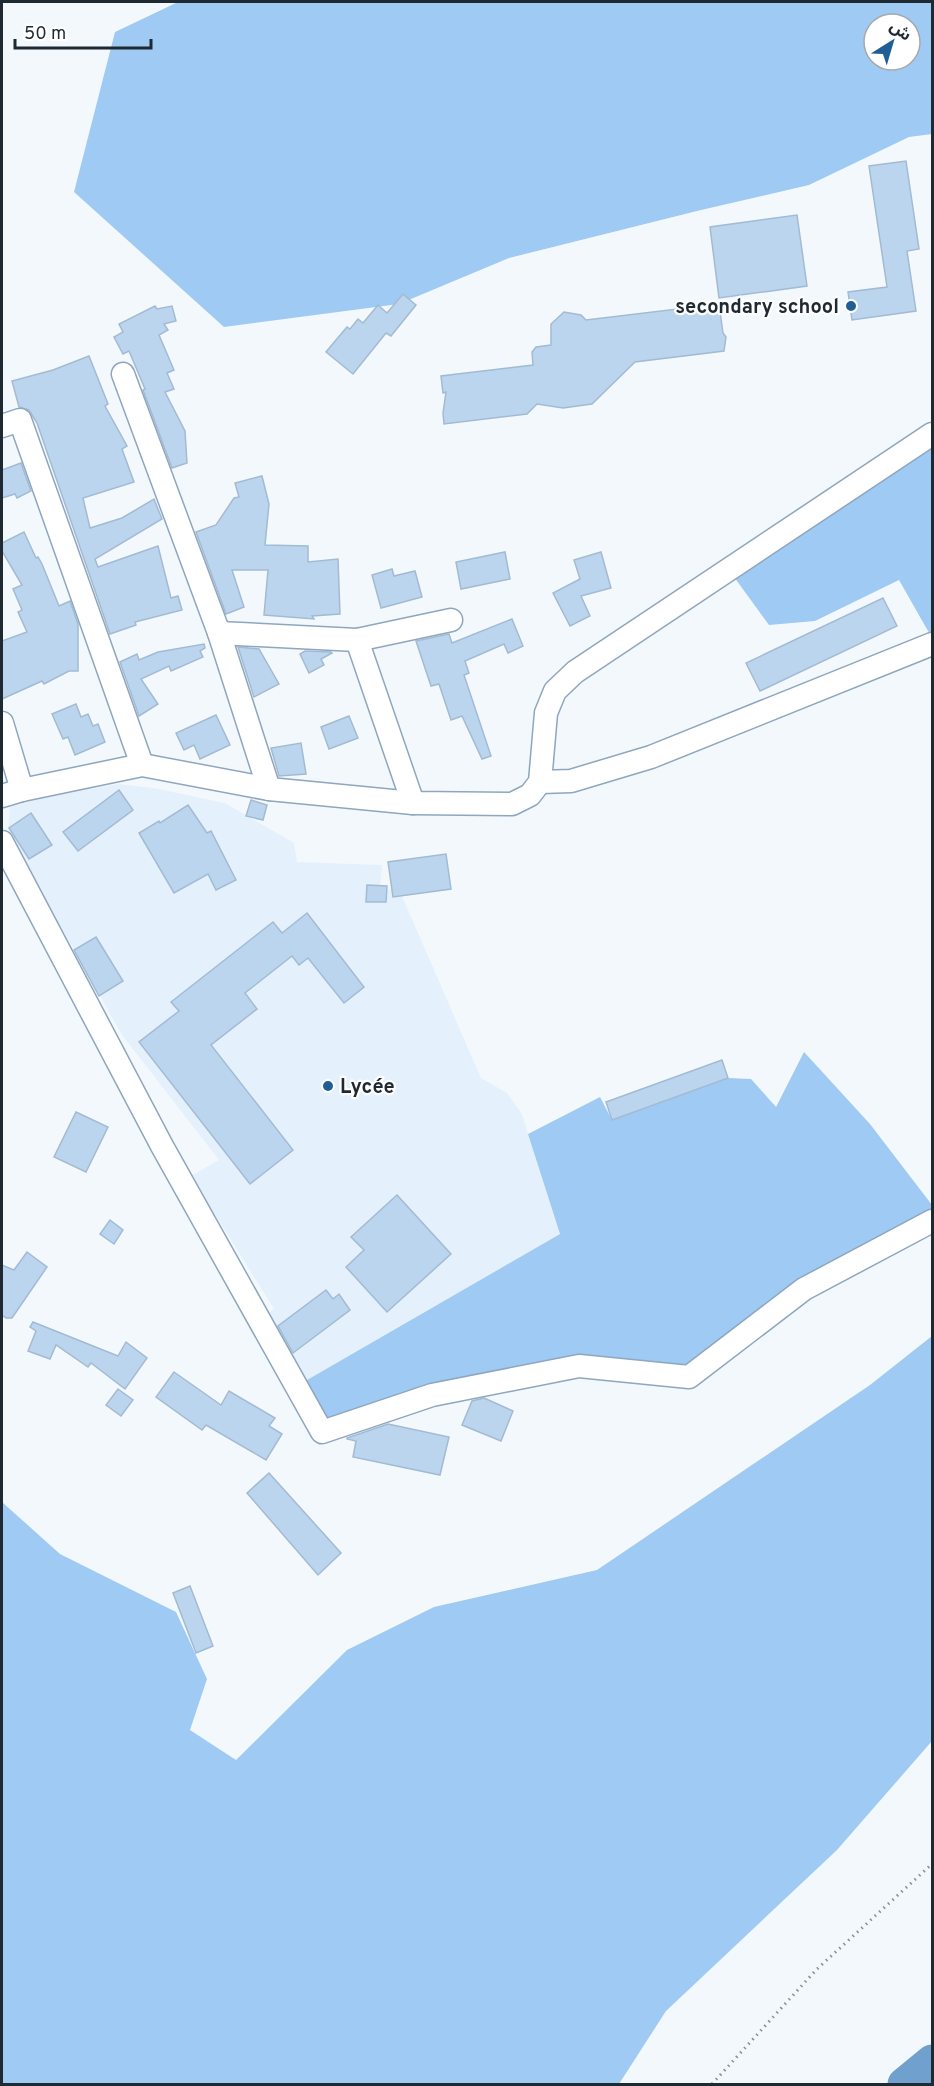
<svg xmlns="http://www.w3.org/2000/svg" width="934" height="2086" font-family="Overpass,'Noto Sans Arabic',sans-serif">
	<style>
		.built { fill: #e4f1fd }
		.green { fill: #9fcaf3; fill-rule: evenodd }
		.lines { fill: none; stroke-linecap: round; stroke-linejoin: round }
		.river { stroke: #6fa0ce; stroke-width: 33 }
		.building { fill: #bcd5ee; stroke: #a2bbd3; stroke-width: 1.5 }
		.street-casing { stroke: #8ea6be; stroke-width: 25 }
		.path { stroke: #878f96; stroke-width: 3; stroke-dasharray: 1.5 4.5; stroke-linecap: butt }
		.street { stroke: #fff; stroke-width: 22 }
		.poi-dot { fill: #1f5f95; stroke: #fff; stroke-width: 2 }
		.labels { text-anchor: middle; stroke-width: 4.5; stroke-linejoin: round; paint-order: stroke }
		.poi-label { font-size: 20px; font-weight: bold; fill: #1f2932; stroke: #fff; text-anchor: end }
	</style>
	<rect width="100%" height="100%" fill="#f3f8fd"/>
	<polygon class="built" points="118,784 154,788 225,803 294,843 297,862 382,865 380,890 399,889 481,1078 507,1093 522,1114 560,1234 307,1380 269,1313 274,1309 191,1176 219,1160 122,1035 8,833 10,807 42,798"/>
	<g class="green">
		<path d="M178 2H932V134L909 137 809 185 701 210 509 258 399 304 224 327 74 192 115 32ZM874 24H910V60H874Z"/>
		<polygon points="932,434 932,638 899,580 815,621 769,625 729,570"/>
		<polygon points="804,1052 870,1124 932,1205 932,1221 804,1289 689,1377 579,1366 322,1432 295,1385 307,1380 560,1234 528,1134 600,1097 612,1120 728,1078 751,1079 776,1107"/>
		<polygon points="932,1336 932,1741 837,1850 666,2011 619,2084 2,2084 2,1502 60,1554 176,1612 207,1679 190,1730 236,1760 347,1650 434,1607 597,1570 870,1385"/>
	</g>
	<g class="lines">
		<polyline class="river" points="904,2084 932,2061"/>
	</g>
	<g class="building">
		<polygon points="906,161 919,249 907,251 916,311 852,320 848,292 887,287 869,166"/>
		<polygon points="797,215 807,286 719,298 710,227"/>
		<polygon points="403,294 416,305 391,336 386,333 353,374 326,352 347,327 350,329 358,319 363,323 378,305 387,313"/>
		<polygon points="719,304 723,333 726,337 724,351 635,362 592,404 563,408 537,404 527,414 444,424 443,413 446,392 443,393 441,376 533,365 532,352 536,347 551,345 551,324 564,312 581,315 586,320"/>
		<polygon points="155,306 157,309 172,306 176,321 164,324 168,330 159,335 174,370 167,373 174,389 165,392 185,431 187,463 172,468 143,390 145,389 129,351 123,354 114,337 123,332 119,324"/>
		<polygon points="89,356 108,404 105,406 127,446 122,449 134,482 83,498 90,528 122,518 154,499 162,519 95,559 98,567 158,546 171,598 178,596 182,610 135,622 136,625 110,634 37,423 29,410 19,407 12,381 53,370"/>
		<polygon points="21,463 31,491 17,498 15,494 2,498 2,470"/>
		<polygon points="262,476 269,504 265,545 308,546 308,562 338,559 340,614 312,616 314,619 264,615 268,570 232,570 244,607 226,614 196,532 216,525 234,498 239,497 235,483"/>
		<polygon points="24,532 36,558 38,557 42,564 59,606 70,601 78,624 78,671 69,671 44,684 42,681 2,699 2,641 27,632 18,612 22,610 13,589 22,585 2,551 2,543"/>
		<polygon points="505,552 510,579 461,589 456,562"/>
		<polygon points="601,552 611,588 581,596 590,616 570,626 553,593 580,579 574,560"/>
		<polygon points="392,569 394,576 415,571 422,597 381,608 372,575"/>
		<polygon points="883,598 897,626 760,691 746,663"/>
		<polygon points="512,619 523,646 508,653 504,644 465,661 469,673 464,675 491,756 482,759 462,716 451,720 439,684 431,686 416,641 449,634 452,643"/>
		<polygon points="204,644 205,648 200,651 203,657 171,671 169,666 141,679 158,704 139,716 120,662 137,654 139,660 158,652"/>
		<polygon points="238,647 259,649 279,684 254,697"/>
		<polygon points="305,651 331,652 332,653 321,659 324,665 309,673 300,654"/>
		<polygon points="76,704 81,717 88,714 93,726 98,724 105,742 75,755 68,737 63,739 52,714"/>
		<polygon points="216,715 230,745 200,759 194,745 184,750 176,733"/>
		<polygon points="349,716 358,738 329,749 321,727"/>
		<polygon points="301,743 306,774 279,776 271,748"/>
		<polygon points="119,790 133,810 78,851 63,832"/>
		<polygon points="251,800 267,805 263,820 246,816"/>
		<polygon points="188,805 207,833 211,831 236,880 216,890 208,874 174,893 139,833 159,821 160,823"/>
		<polygon points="31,813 52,845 29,859 9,828"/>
		<polygon points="446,854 451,889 393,897 388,862"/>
		<polygon points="367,885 387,886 386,902 366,902"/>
		<polygon points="307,913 364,987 344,1003 308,958 299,965 292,956 245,993 257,1009 211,1045 293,1150 250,1184 139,1042 179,1011 171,1002 273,922 282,933"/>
		<polygon points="96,937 123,981 99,996 74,950"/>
		<polygon points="722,1060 728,1078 612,1120 606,1102"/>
		<polygon points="76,1112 108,1127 86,1172 54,1157"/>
		<polygon points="397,1195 451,1254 387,1312 346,1267 364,1250 351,1237"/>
		<polygon points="110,1220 123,1230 114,1244 100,1234"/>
		<polygon points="27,1252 47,1267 12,1318 6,1318 2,1315 2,1265 14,1270"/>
		<polygon points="326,1290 333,1299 339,1294 350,1310 293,1353 278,1326"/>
		<polygon points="33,1322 118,1356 126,1342 147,1358 125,1389 91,1363 88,1367 56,1345 50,1359 28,1351 36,1331 30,1327"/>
		<polygon points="174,1372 221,1405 229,1391 275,1418 269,1426 282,1434 266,1460 206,1425 202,1430 156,1397"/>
		<polygon points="118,1389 133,1400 121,1416 106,1405"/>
		<polygon points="484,1398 513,1411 501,1441 462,1425 472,1401"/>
		<polygon points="388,1424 449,1437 440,1475 353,1457 356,1441 347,1439 347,1438"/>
		<polygon points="269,1473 341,1553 318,1575 247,1493"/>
		<polygon points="190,1586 213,1646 196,1653 173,1593"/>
	</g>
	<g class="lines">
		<g class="street-casing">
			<g id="street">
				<polyline points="123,374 219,633 269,789"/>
				<polyline points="2,426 20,420 142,765"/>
				<polyline points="219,633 357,640 451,620"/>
				<polyline points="357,640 413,803"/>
				<polyline points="2,723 22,790"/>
				<polyline points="540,782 571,781 651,757 932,644"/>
				<polyline points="2,796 22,790 142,765 269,789 413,803 512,804 530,795 540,782 546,713 555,691 575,672 932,434"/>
				<polyline points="2,842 162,1146 322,1432 432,1395 579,1366 689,1377 804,1289 932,1221"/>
			</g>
		</g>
		<polyline class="path" points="712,2084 817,1969 932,1864"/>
		<use href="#street" class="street"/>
	</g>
	<g class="poi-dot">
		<circle cx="851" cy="306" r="6"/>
		<circle cx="328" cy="1086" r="6"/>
	</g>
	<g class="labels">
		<g class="poi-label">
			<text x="839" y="313">secondary school</text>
			<text x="340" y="1093" text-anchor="start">Lycée</text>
		</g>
	</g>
	<rect width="934" height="2086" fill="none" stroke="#1f2932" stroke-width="6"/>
	<g transform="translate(892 42) rotate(37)"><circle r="28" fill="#ffffff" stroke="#a5a9ad" stroke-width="1.5"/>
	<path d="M0-4.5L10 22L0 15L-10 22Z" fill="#1f5f95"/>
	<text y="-9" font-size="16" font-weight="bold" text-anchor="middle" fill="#1f2932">ش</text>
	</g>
	<path d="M15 39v9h136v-9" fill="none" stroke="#1f2932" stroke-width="3"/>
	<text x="24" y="39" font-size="18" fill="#1f2932" stroke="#ffffff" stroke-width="4.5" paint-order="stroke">50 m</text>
</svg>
